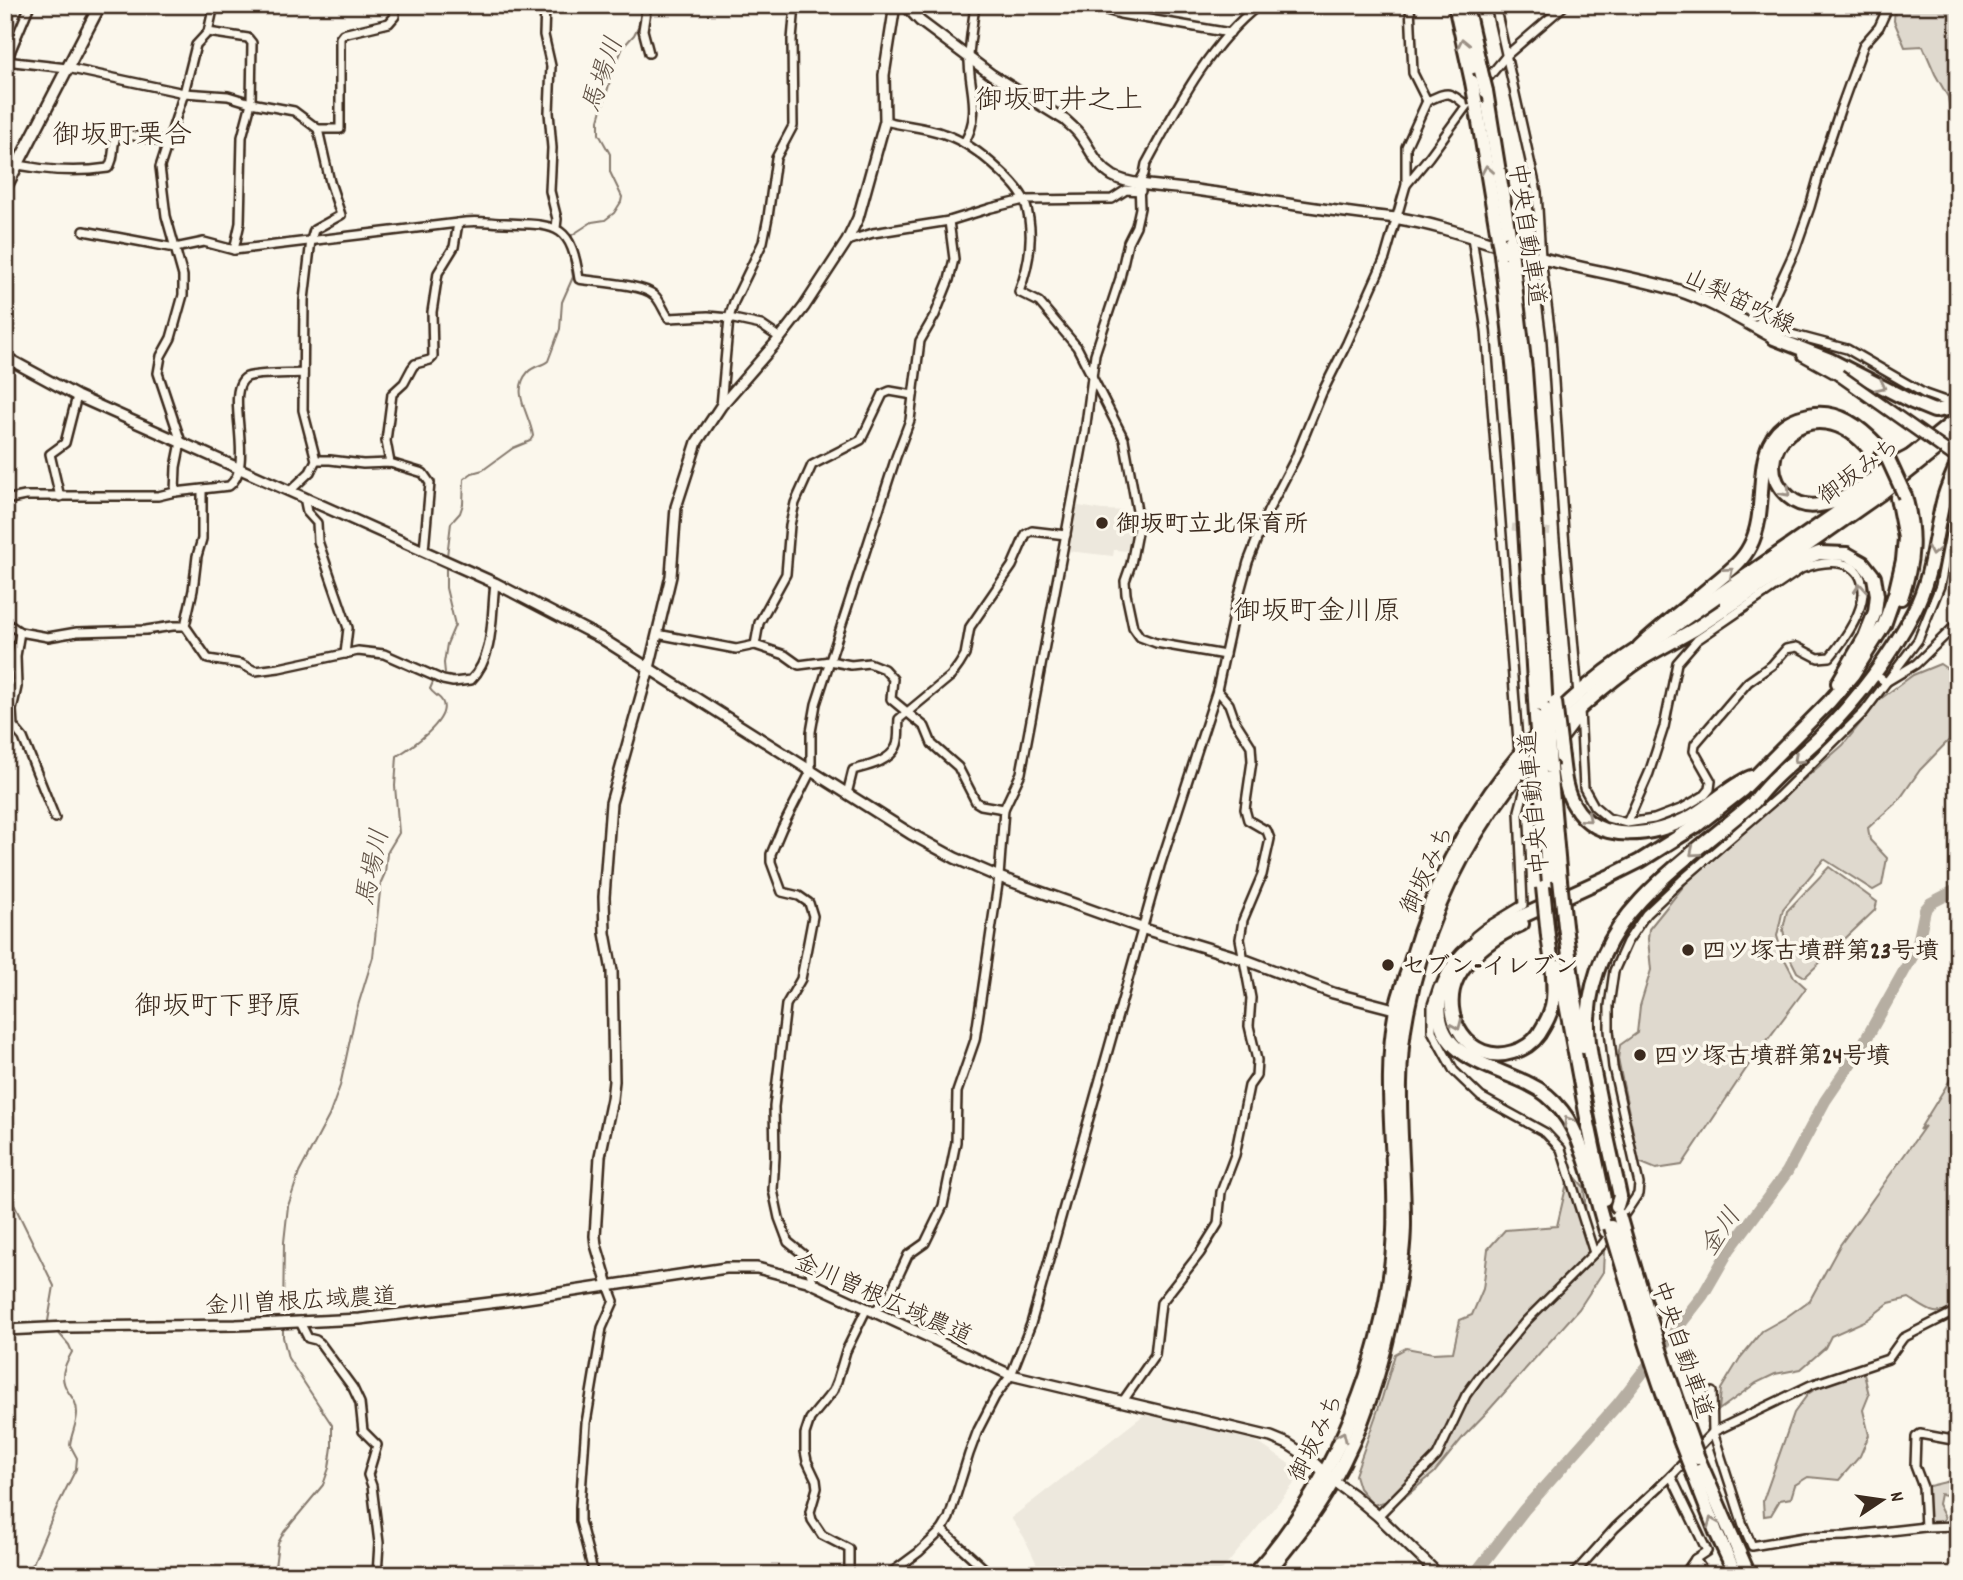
<svg xmlns="http://www.w3.org/2000/svg" width="1963" height="1580" font-family="Dekko,'Klee One',sans-serif">
	<style>
		.built { fill: #ede8dd }
		.green { fill: #dfd9ce; stroke: #8d8276; stroke-width: 2 }
		.lines { fill: none; stroke-linecap: round; stroke-linejoin: round }
		.stream { stroke: #85796d; stroke-width: 2 }
		.river { stroke: #b6aea2; stroke-width: 12 }
		.minor-tunnel { stroke: #d5cec3; stroke-width: 7; stroke-dasharray: 7 3.5; stroke-linecap: butt }
		.minor-casing { stroke: #3b2a1e; stroke-width: 12 }
		.tertiary-casing { stroke: #3b2a1e; stroke-width: 14 }
		.secondary-casing { stroke: #3b2a1e; stroke-width: 15 }
		.trunk-casing { stroke: #3b2a1e; stroke-width: 18 }
		.motorway-casing { stroke: #3b2a1e; stroke-width: 18 }
		.minor { stroke: #fbf7ec; stroke-width: 7 }
		.tertiary { stroke: #fbf7ec; stroke-width: 9 }
		.secondary { stroke: #fbf7ec; stroke-width: 10 }
		.trunk { stroke: #fbf7ec; stroke-width: 12 }
		.motorway { stroke: #fbf7ec; stroke-width: 12 }
		.secondary-bridge-casing { stroke: #3b2a1e; stroke-width: 15; stroke-linecap: butt }
		.motorway-bridge-casing { stroke: #3b2a1e; stroke-width: 18; stroke-linecap: butt }
		.secondary-bridge { stroke: #fbf7ec; stroke-width: 10 }
		.motorway-bridge { stroke: #fbf7ec; stroke-width: 12 }
		.oneway { stroke: #9b9085 }
		.poi-dot { fill: #3b2a1e; stroke: #fbf7ec; stroke-width: 2.5 }
		.labels { text-anchor: middle; stroke-width: 7; stroke-linejoin: round; paint-order: stroke }
		.street-label { font-size: 24px; fill: #3b2a1e; stroke: #fbf7ec }
		.poi-label { font-size: 24px; font-weight: bold; fill: #3b2a1e; stroke: #fbf7ec; text-anchor: start }
		.water-label { font-size: 26px; font-style: italic; fill: #605246; stroke: #fbf7ec }
		.quarter-label { font-size: 28px; fill: #3b2a1e; stroke: #fbf7ec }
	</style>
	<rect width="100%" height="100%" fill="#fbf7ec"/>
	<filter id="ink" filterUnits="userSpaceOnUse"><feTurbulence type="fractalNoise" baseFrequency=".0143" numOctaves="2"/><feDisplacementMap in="SourceGraphic" scale="14" xChannelSelector="R" yChannelSelector="G"/><feConvolveMatrix kernelMatrix="1 2 1 2 8 2 1 2 1" color-interpolation-filters="sRGB"/></filter>
	<g filter="url(#ink)">
		<g class="built">
			<polygon points="1073,505 1102,510 1133,511 1130,551 1114,550 1113,556 1068,551"/>
			<polygon points="1145,1414 1254,1440 1303,1473 1218,1575 1042,1575 1024,1537 1011,1518"/>
		</g>
		<g class="green">
			<polygon points="1895,5 1958,5 1955,17 1958,21 1958,143 1954,137 1948,97 1935,74 1923,46 1905,47 1894,21"/>
			<polygon points="1940,664 1958,676 1958,723 1954,726 1952,737 1920,770 1899,800 1868,828 1870,840 1887,858 1882,885 1873,890 1824,859 1783,909 1777,936 1783,956 1794,977 1806,988 1748,1066 1682,1165 1656,1169 1639,1162 1618,1059 1620,1045 1637,1033 1640,1006 1651,970 1648,939 1649,929 1686,883 1843,745 1879,700 1913,675"/>
			<polygon points="1829,867 1877,902 1875,910 1805,977 1797,972 1787,952 1783,929 1787,911"/>
			<path d="M1958 1067V1309C1932 1316 1931 1312 1909 1298L1889 1303 1867 1320 1831 1336 1825 1348 1801 1369 1775 1374 1756 1383 1719 1410 1721 1389 1740 1358 1762 1331 1785 1318 1810 1300 1840 1245 1925 1126 1919 1130Z"/>
			<polygon points="1576,1178 1584,1187 1587,1231 1604,1251 1603,1272 1579,1309 1488,1411 1464,1436 1434,1473 1406,1496 1373,1505 1359,1488 1355,1475 1382,1398 1395,1354 1406,1348 1433,1353 1453,1352 1460,1320 1472,1315 1483,1289 1488,1249 1505,1230 1557,1226 1567,1183"/>
			<polygon points="1856,1373 1864,1374 1869,1395 1863,1410 1869,1435 1860,1456 1839,1480 1808,1477 1795,1485 1791,1498 1780,1500 1771,1515 1764,1516 1763,1501 1794,1413 1808,1394 1821,1385"/>
			<polygon points="1958,1479 1958,1524 1951,1517 1955,1496 1940,1494 1938,1504 1945,1518 1940,1523 1930,1524 1927,1517 1925,1487"/>
		</g>
		<g class="lines">
			<g class="stream">
				<polyline points="12,61 35,5"/>
				<polyline points="5,85 11,66"/>
				<polyline points="570,241 572,235 592,222 605,220 614,213 621,202 622,197 610,172 610,154 599,134 599,120 612,74 623,47 634,35 640,23 642,5"/>
				<path d="M447 556 451 523 460 513 463 504 464 479 472 473 483 470 513 448 530 441 533 436C530 414 510 392 528 372 533 366 542 366 548 361L560 329 562 302 573 277 568 246"/>
				<polyline points="441,676 445,673 444,663 447,644 455,625 446,588 446,565"/>
				<polyline points="5,1186 54,1286 48,1321 51,1324"/>
				<path d="M283 1318 284 1242 288 1206 299 1173 329 1116 340 1086 356 1012 373 957 381 882 385 873 387 853 399 833 395 786 397 756C410 748 453 719 442 701 439 696 433 694 430 689L433 682 437 679"/>
				<path d="M28 1575 56 1509 76 1469 77 1458 70 1445C71 1434 77 1424 77 1413 77 1404 74 1400 69 1393 58 1378 64 1366 72 1352L69 1345 57 1331"/>
				<polyline points="274,1575 278,1543 284,1532 323,1485 329,1468 332,1447 332,1425 288,1358 283,1337 283,1327"/>
			</g>
			<polyline class="river" points="1474,1575 1524,1510 1618,1404 1703,1295 1729,1250 1787,1172 1825,1101 1861,1048 1917,948 1925,910 1931,903 1958,889"/>
			<g class="minor-tunnel">
				<polyline points="1512,527 1553,532"/>
				<polyline points="1713,1547 1738,1529"/>
			</g>
			<g class="minor-casing">
				<g id="minor">
					<polyline points="545,5 544,35 551,66 549,112 552,148 550,191 557,219 556,228"/>
					<polyline points="647,5 643,30 649,53"/>
					<polyline points="1089,5 1120,14 1230,33"/>
					<polyline points="1410,5 1413,73 1427,101"/>
					<polyline points="1495,5 1537,192 1541,258 1551,336 1564,533 1578,695"/>
					<polyline points="208,32 248,38 252,43 251,103 242,137 240,223 234,250"/>
					<polyline points="5,61 67,68 184,93 228,96 251,103 294,111 318,129 330,182 341,215 314,230 311,240 304,300 303,410 316,460 310,472 290,491"/>
					<polyline points="5,72 11,50 30,5"/>
					<polyline points="1483,84 1507,55 1565,5"/>
					<path d="M885 121C904 126 926 127 944 134 965 141 982 154 998 169 1007 177 1021 190 1025 202 1035 233 1030 263 1019 292L1039 302 1077 347 1124 439 1139 522 1131 564 1125 581 1126 594 1133 627 1140 637 1156 643 1225 655"/>
					<polyline points="318,129 340,129 340,38 343,34 389,23 395,16 393,5"/>
					<path d="M964 143C983 111 968 88 969 56 970 39 973 22 975 5"/>
					<path d="M5 162C38 170 75 173 108 168 116 158 111 145 117 135L125 134 168 143"/>
					<path d="M1406 185V147L1427 101C1448 92 1448 90 1466 105"/>
					<path d="M84 231 175 248 204 242 234 250 458 223C474 219 490 223 506 223 557 225 571 223 579 279 596 282 642 284 654 295 661 301 663 311 669 318L708 316 729 318 761 325 780 338"/>
					<polyline points="1472,237 1486,330 1519,754"/>
					<polyline points="847,241 873,233 949,221 991,208 1024,200 1112,199 1126,190 1141,191"/>
					<polyline points="1758,324 1766,313 1795,250 1810,207 1823,161 1840,110 1864,44 1879,27 1889,5"/>
					<polyline points="1757,325 1847,349 1925,394 1945,401 1958,399"/>
					<polyline points="721,406 729,318 734,302 763,242 768,217 776,158 793,126 792,40 795,5"/>
					<polyline points="316,460 330,460 363,464 390,463 423,473 430,483 424,551"/>
					<polyline points="390,463 386,441 392,394 404,383 412,368 415,364 430,360 433,357 432,312 438,273 454,247 458,223"/>
					<path d="M202 490V539L197 556 193 590 185 626 208 659 241 664 255 671 279 668 358 651 384 654 443 680 453 682 471 680C495 656 491 615 495 583"/>
					<polyline points="175,492 176,467 181,442 158,373 161,356 171,338 183,295 183,276 166,216 160,167 184,93 196,45 208,32 214,5"/>
					<polyline points="60,497 50,454 65,443 77,396"/>
					<polyline points="304,497 307,512 317,523 318,541 348,628 345,654"/>
					<path d="M5 500 25 496H158L175 492 229 486C257 465 222 389 247 377 256 373 291 374 303 373"/>
					<polyline points="5,622 20,632 48,637 77,632 146,630 173,626 185,626"/>
					<polyline points="20,632 16,656 17,687 12,710 13,726 23,738 55,818"/>
					<polyline points="657,634 736,649 755,645 785,655 799,665 830,661 851,665 869,663 884,669 893,679 891,699 925,727 932,744 958,767 976,802 981,805 1004,809"/>
					<polyline points="755,645 759,623 786,574 790,525 795,503 808,474 812,465 861,440 883,394 890,391 913,395"/>
					<polyline points="1880,678 1886,682 1916,664 1958,623"/>
					<path d="M1580 710 1584 788 1594 806 1608 818 1627 823 1654 819 1683 808 1705 795 1710 789 1711 781 1694 751 1695 744 1748 682 1772 665 1786 649 1797 647 1818 658 1830 657C1844 640 1861 617 1863 594 1865 555 1825 560 1801 569L1697 640 1677 663 1664 727 1649 773 1627 823"/>
					<polyline points="1562,741 1580,717"/>
					<path d="M847 794 853 770C867 766 889 762 896 747 900 740 898 727 899 719L951 676 959 665 965 655 970 627 1012 566 1026 534 1032 531 1066 535"/>
					<polyline points="1475,936 1485,928 1523,905 1519,811 1524,792 1540,770"/>
					<polyline points="1438,987 1432,1005 1432,1031 1454,1071 1481,1097 1546,1133 1561,1149 1594,1253"/>
					<polyline points="1620,1221 1638,1194 1639,1184 1613,1067 1609,1030 1609,1006 1614,971 1627,942 1646,914 1682,880 1778,797 1864,712 1918,640 1940,586 1951,529"/>
					<polyline points="814,1284 804,1255 788,1242 779,1218 773,1190 775,1156 774,1107 786,1005 801,979 813,916 809,903 799,896 782,892 771,862 771,854 782,828 811,771 811,732 816,704 896,457 910,420 920,341 935,315 949,280 954,259 949,221"/>
					<path d="M874 1312 890 1294 908 1255 925 1243 943 1206 956 1142 957 1092 975 1040 999 877 1004 809 1021 773 1085 432 1095 354 1120 278 1128 242 1136 226 1140 208 1139 183 1144 174 1146 164C1177 107 1208 45 1259 5"/>
					<polyline points="300,1322 308,1338 316,1340 320,1343 353,1388 360,1403 363,1431 377,1445 368,1475 372,1486 379,1543 377,1575"/>
					<polyline points="1712,1392 1713,1432 1743,1525 1752,1546 1805,1537 1846,1536 1925,1527 1958,1526"/>
					<polyline points="1123,1401 1155,1355 1161,1303 1200,1253 1218,1224 1221,1192 1235,1155 1249,1086 1256,1076 1257,1060 1249,1026 1251,998 1240,939 1243,920 1262,875 1270,839 1267,831 1248,820 1245,809 1252,761 1251,746 1235,721 1229,704 1217,690"/>
					<polyline points="1671,1476 1707,1551 1695,1559 1684,1575"/>
					<polyline points="1378,1516 1437,1456 1466,1395 1479,1377 1525,1322 1602,1245 1613,1231"/>
					<polyline points="1925,1527 1923,1487 1915,1466 1916,1437 1920,1434 1958,1441"/>
					<polyline points="942,1530 989,1573 988,1575"/>
					<polyline points="1695,1559 1706,1575"/>
					<polyline points="594,1575 580,1521 580,1507 586,1423 602,1328 614,1301 608,1285"/>
					<polyline points="849,1575 849,1549 822,1535 812,1520 810,1512 817,1488 816,1480 807,1461 805,1451 805,1434 810,1419 833,1391 837,1381 846,1351 867,1308"/>
					<polyline points="888,1575 919,1552 942,1530 949,1518 969,1454 978,1430 995,1397 1011,1375 1031,1324 1160,866 1217,690 1233,617 1248,562 1268,511 1295,459 1322,393 1347,343 1385,258 1406,185 1429,157 1475,94"/>
					<polyline points="1573,1575 1615,1528 1671,1476 1713,1432 1811,1385 1888,1359 1903,1338 1958,1310"/>
				</g>
			</g>
			<g class="tertiary-casing">
				<g id="tertiary">
					<path d="M905 5 920 21 992 75 1065 120C1070 125 1076 129 1080 135 1091 149 1096 166 1113 176 1131 186 1174 187 1196 190 1263 199 1329 212 1397 218"/>
					<polyline points="5,357 77,396 495,583 601,638 911,834 955,858 999,877 1144,929 1243,959 1333,993 1402,1011"/>
					<polyline points="608,1285 596,1245 595,1236 600,1156 612,1099 614,1081 612,971 605,933 604,897 611,803 649,668 671,576 676,507 697,442 721,406 780,338 804,307 847,241 858,218 885,121 884,75 895,5"/>
					<polyline points="5,1330 67,1327 236,1325 360,1319 514,1300 726,1268 757,1268 807,1281 1011,1375 1271,1437 1288,1444 1308,1457 1333,1481 1353,1495 1378,1516 1439,1575"/>
				</g>
			</g>
			<g class="secondary-casing">
				<g id="secondary">
					<polyline points="5,189 100,5"/>
					<path d="M1397 218C1447 226 1492 245 1541 258 1586 270 1633 277 1677 290 1712 301 1746 323 1778 340"/>
					<polyline points="1803,355 1839,375"/>
				</g>
			</g>
			<g class="trunk-casing">
				<g id="trunk">
					<polyline points="1774,338 1830,360 1912,402 1934,411 1958,407"/>
					<polyline points="1726,602 1880,494 1958,432"/>
					<path d="M1253 1575C1334 1484 1389 1354 1394 1231 1397 1158 1382 1083 1396 1010 1399 993 1407 975 1412 958 1451 823 1541 703 1664 633L1863 495 1958 418"/>
					<path d="M1265 1575C1290 1545 1314 1515 1333 1481 1366 1424 1384 1361 1396 1296 1400 1272 1404 1248 1404 1223 1404 1152 1393 1082 1407 1012 1435 864 1526 737 1650 653"/>
				</g>
			</g>
			<g class="motorway-casing">
				<g id="motorway">
					<polyline points="1455,5 1472,82"/>
					<polyline points="1466,5 1481,71"/>
					<polyline points="1486,91 1510,241"/>
					<polyline points="1476,104 1498,237"/>
					<polyline points="1501,254 1514,373 1522,477 1536,717"/>
					<polyline points="1512,258 1525,370 1533,479 1546,710"/>
					<path d="M1870 450C1812 381 1741 457 1789 497 1797 504 1808 507 1819 505 1848 502 1866 482 1889 468 1897 463 1906 459 1913 455"/>
					<path d="M1901 598C1914 561 1915 533 1905 496"/>
					<path d="M1639 647C1661 626 1686 608 1709 588 1724 575 1741 564 1750 546 1774 501 1741 429 1809 415 1838 409 1860 427 1879 447"/>
					<polyline points="1641,659 1695,629 1796,562 1819,553 1847,554 1863,563 1874,577 1877,595 1875,612 1865,637 1838,683"/>
					<path d="M1562 758C1564 774 1565 791 1574 805 1598 847 1657 835 1692 816 1713 804 1729 786 1751 777"/>
					<polyline points="1550,767 1560,880"/>
					<polyline points="1540,773 1549,884"/>
					<path d="M1522 924C1498 934 1469 954 1457 978 1439 1016 1469 1066 1513 1052 1524 1049 1532 1044 1539 1034 1545 1024 1552 1013 1553 1000 1555 979 1551 957 1548 936"/>
					<polyline points="1565,926 1575,999 1583,1047"/>
					<polyline points="1559,966 1587,1118 1604,1199"/>
					<path d="M1617 1206 1620 1196C1613 1163 1605 1130 1599 1097 1594 1072 1587 1044 1588 1018 1591 972 1610 933 1641 900 1675 864 1716 835 1754 802 1772 777 1800 757 1822 735 1857 700 1892 654 1914 611 1932 577 1934 538 1943 502 1946 488 1953 475 1958 462"/>
					<path d="M1606 1231C1595 1196 1584 1138 1562 1111 1553 1099 1542 1090 1529 1084 1489 1064 1428 1055 1441 994 1448 962 1472 943 1499 927L1608 877 1640 861 1696 826 1742 790 1829 702 1853 674 1884 625 1895 594 1903 560 1905 538 1897 497"/>
					<polyline points="1698,1458 1749,1575"/>
					<polyline points="1691,1468 1716,1532 1736,1575"/>
				</g>
			</g>
			<use href="#minor" class="minor"/>
			<use href="#tertiary" class="tertiary"/>
			<use href="#secondary" class="secondary"/>
			<use href="#trunk" class="trunk"/>
			<use href="#motorway" class="motorway"/>
			<g class="secondary-bridge-casing">
				<polyline id="secondary-bridge" points="1839,375 1958,459"/>
			</g>
			<g class="motorway-bridge-casing">
				<g id="motorway-bridge">
					<polyline points="1481,71 1486,91"/>
					<polyline points="1472,82 1476,104"/>
					<polyline points="1498,237 1501,254"/>
					<polyline points="1510,241 1512,258"/>
					<polyline points="1879,447 1888,459 1905,496"/>
					<polyline points="1555,702 1562,758"/>
					<polyline points="1546,710 1550,767"/>
					<polyline points="1536,717 1540,773"/>
					<polyline points="1560,880 1565,926"/>
					<polyline points="1543,887 1548,936"/>
					<path d="M1619 1215C1642 1297 1668 1378 1698 1458"/>
					<path d="M1611 1227C1635 1308 1659 1389 1691 1468"/>
				</g>
			</g>
			<use href="#secondary-bridge" class="secondary-bridge"/>
			<use href="#motorway-bridge" class="motorway-bridge"/>
		</g>
		<defs><path id="oneway-chevron" d="M-2-3.5L2.5 0L-2 3.5" fill="none" stroke-width="1.6" stroke-linecap="round" stroke-linejoin="round" transform="scale(1.75)"/></defs>
		<g class="oneway">
			<use href="#oneway-chevron" transform="translate(1463 43) rotate(-102)"/>
			<use href="#oneway-chevron" transform="translate(1487 170) rotate(-100)"/>
			<use href="#oneway-chevron" transform="translate(1881 386) rotate(27)"/>
			<use href="#oneway-chevron" transform="translate(1786 492) rotate(48)"/>
			<use href="#oneway-chevron" transform="translate(1933 551) rotate(101)"/>
			<use href="#oneway-chevron" transform="translate(1729 572) rotate(-40)"/>
			<use href="#oneway-chevron" transform="translate(1860 588) rotate(-95)"/>
			<use href="#oneway-chevron" transform="translate(1798 759) rotate(137)"/>
			<use href="#oneway-chevron" transform="translate(1587 818) rotate(40)"/>
			<use href="#oneway-chevron" transform="translate(1694 852) rotate(140)"/>
			<use href="#oneway-chevron" transform="translate(1457 1025) rotate(67)"/>
			<use href="#oneway-chevron" transform="translate(1568 1121) rotate(-122)"/>
			<use href="#oneway-chevron" transform="translate(1342 1436) rotate(-65)"/>
			<use href="#oneway-chevron" transform="translate(1712 1522) rotate(-112)"/>
		</g>
	</g>
	<g class="poi-dot">
		<circle cx="1102" cy="523" r="7"/>
		<circle cx="1688" cy="950" r="7"/>
		<circle cx="1388" cy="965" r="7"/>
		<circle cx="1640" cy="1055" r="7"/>
	</g>
	<g class="labels">
		<g class="street-label">
			<text transform="translate(1528 234) rotate(82)" y="8">中央自動車道</text>
			<text transform="translate(1740 300) rotate(26)" y="8">山梨笛吹線</text>
			<text transform="translate(1858 470) rotate(-37)" y="8">御坂みち</text>
			<text transform="translate(1533 803) rotate(-95)" y="8">中央自動車道</text>
			<text transform="translate(1426 869) rotate(-65)" y="8">御坂みち</text>
			<text transform="translate(884 1298) rotate(24)" y="8">金川曽根広域農道</text>
			<text transform="translate(301 1300) rotate(-3)" y="8">金川曽根広域農道</text>
			<text transform="translate(1683 1349) rotate(71)" y="8">中央自動車道</text>
			<text transform="translate(1315 1437) rotate(-64)" y="8">御坂みち</text>
		</g>
		<g class="poi-label">
			<text x="1116" y="531">御坂町立北保育所</text>
			<text x="1702" y="958">四ツ塚古墳群第23号墳</text>
			<text x="1402" y="973">セブン-イレブン</text>
			<text x="1654" y="1063">四ツ塚古墳群第24号墳</text>
		</g>
		<g class="water-label">
			<text transform="translate(601 74) rotate(-71)" y="9">馬場川</text>
			<text transform="translate(371 867) rotate(-78)" y="9">馬場川</text>
			<text transform="translate(1719 1231) rotate(-56)" y="9">金川</text>
		</g>
		<g class="quarter-label">
			<text x="1059" y="108">御坂町井之上</text>
			<text x="122" y="143">御坂町栗合</text>
			<text x="1317" y="619">御坂町金川原</text>
			<text x="218" y="1014">御坂町下野原</text>
		</g>
	</g>
	<rect width="1963" height="1580" fill="none" stroke="#fbf7ec" stroke-width="28"/>
	<rect x="14" y="14" width="1935" height="1552" fill="none" stroke="#3b2a1e" stroke-width="2.5" filter="url(#ink)"/>
	<g transform="translate(1882 1500) rotate(77)" stroke="#fbf7ec" stroke-width="5" paint-order="stroke">
	<path d="M0-5L12 26L0 18L-12 26Z" fill="#3b2a1e"/>
	<text y="-10" font-size="19" font-weight="bold" text-anchor="middle" fill="#3b2a1e">N</text>
	</g>
</svg>
